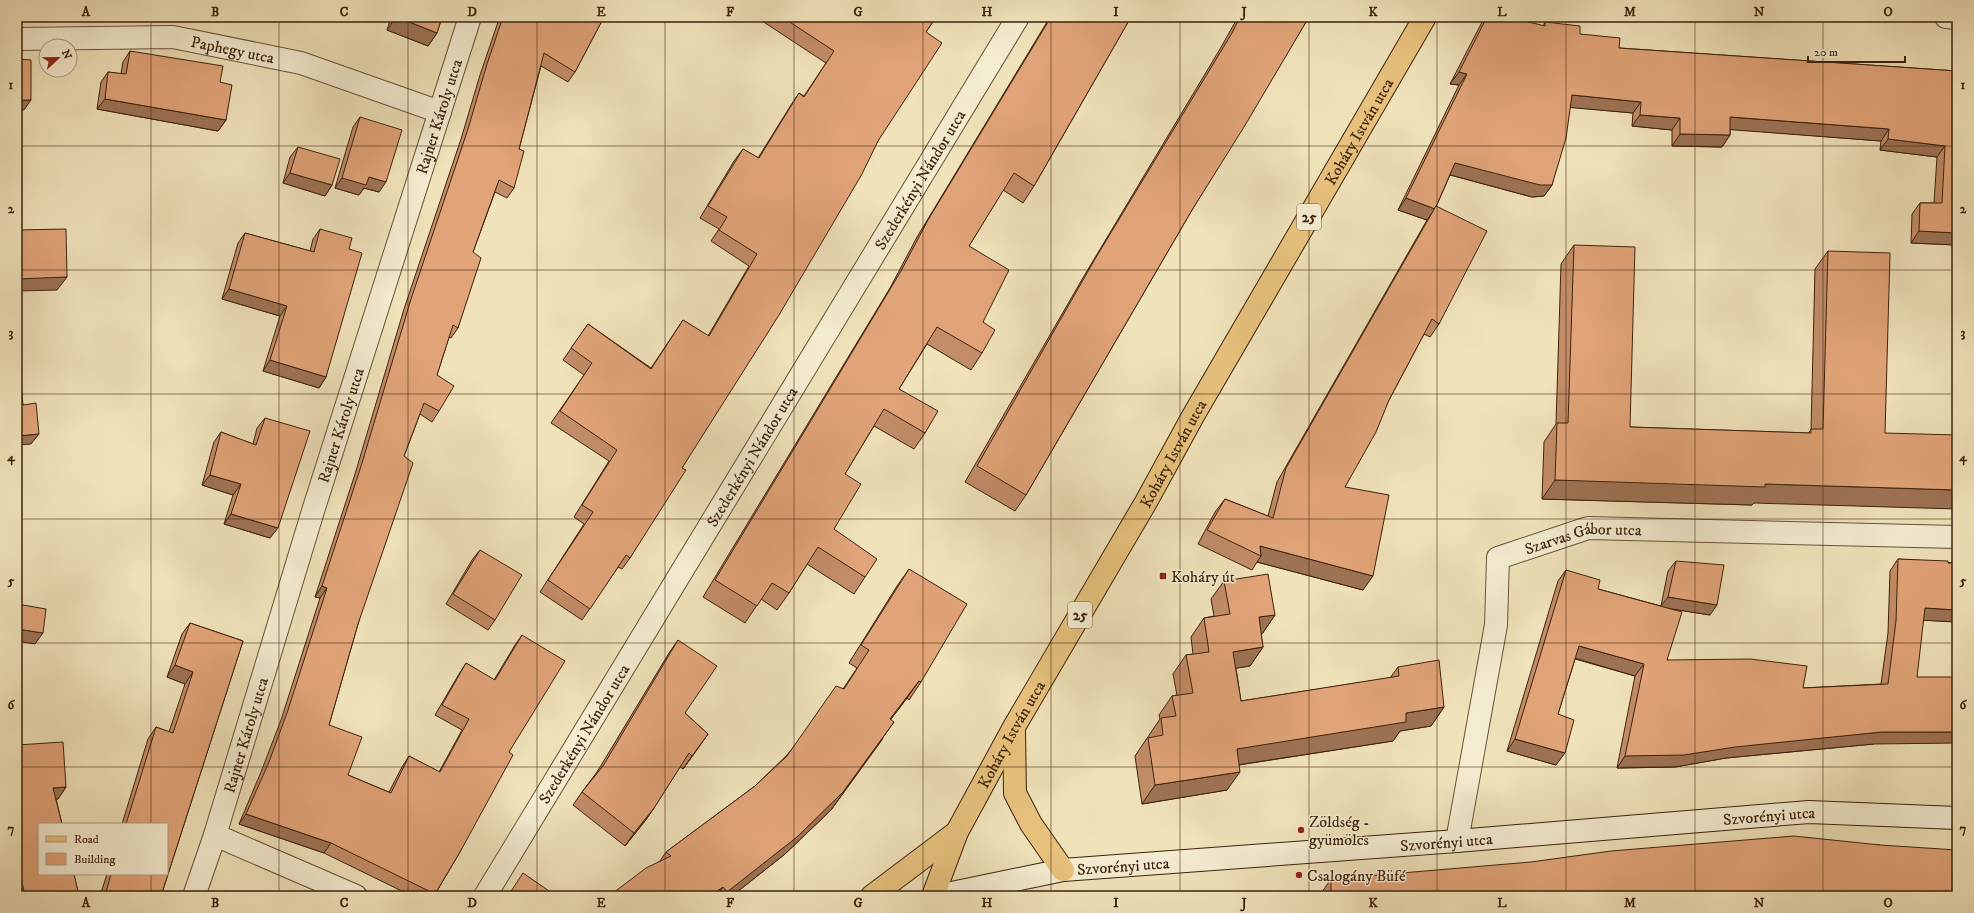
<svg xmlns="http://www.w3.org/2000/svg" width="1974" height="913" font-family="'IM FELL DW Pica',serif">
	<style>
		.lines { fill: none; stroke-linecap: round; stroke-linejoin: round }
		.street-casing { stroke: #6a5238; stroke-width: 24 }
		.secondary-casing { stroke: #3d220d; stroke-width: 24 }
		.primary-casing { stroke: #3d220d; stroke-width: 24 }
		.street { stroke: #f5edd2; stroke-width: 22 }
		.secondary { stroke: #f5edd2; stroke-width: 22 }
		.primary { stroke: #e8c27d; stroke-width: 22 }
		.wall { fill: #c28d67; stroke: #3d220d }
		.shaded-wall { fill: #9e7354; stroke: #3d220d }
		.building { fill: #e1a478; stroke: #3d220d }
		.grid { fill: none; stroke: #3d220d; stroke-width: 1; stroke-opacity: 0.55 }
		.poi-dot { fill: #8f2418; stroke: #f5edd2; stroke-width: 1.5 }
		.labels { text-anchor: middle; stroke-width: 3; stroke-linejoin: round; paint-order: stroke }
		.shield { fill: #f5edd2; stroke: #745f48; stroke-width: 1 }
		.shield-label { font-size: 15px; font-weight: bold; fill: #3d220d }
		.street-label { font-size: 16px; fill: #3d220d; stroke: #f5edd2 }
		.poi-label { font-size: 16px; fill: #3d220d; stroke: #f5edd2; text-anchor: start }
		.neatline { fill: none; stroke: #3d220d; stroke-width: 1.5 }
		.grid-label { font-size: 13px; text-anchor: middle; font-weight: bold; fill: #3d220d }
	</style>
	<rect width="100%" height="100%" fill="#f0e3ba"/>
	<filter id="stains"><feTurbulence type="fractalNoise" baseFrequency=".005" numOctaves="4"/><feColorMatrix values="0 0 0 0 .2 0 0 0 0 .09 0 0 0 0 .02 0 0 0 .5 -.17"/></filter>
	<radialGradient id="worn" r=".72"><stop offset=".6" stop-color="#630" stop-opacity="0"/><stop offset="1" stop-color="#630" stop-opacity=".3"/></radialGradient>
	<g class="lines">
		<g class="street-casing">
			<g id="street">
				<polyline points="1946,17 1957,18"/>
				<path id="s1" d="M17 39 173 37 301 63 440 112"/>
				<polyline points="215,835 356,896"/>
				<path id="s2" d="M1457 841 1496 625 1498 558 1588 528 1957 537"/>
				<path id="s3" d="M194 896 215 835 313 511 470 17"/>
				<path id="s4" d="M485 896 1018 17"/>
			</g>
		</g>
		<g class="secondary-casing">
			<g id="secondary">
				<path id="s5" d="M937 896 1063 870 1457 841 1809 812 1957 818"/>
			</g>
		</g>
		<g class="primary-casing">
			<g id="primary">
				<polyline points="1014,729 1015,793 1031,824 1063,870"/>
				<polyline points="872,896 957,832"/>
				<path id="s6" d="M933 896 957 832 1014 727 1146 502 1193 416 1425 17"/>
			</g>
		</g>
		<use href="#street" class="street"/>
		<use href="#secondary" class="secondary"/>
		<use href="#primary" class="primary"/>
	</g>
	<g class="wall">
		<polygon points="391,17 442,17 437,33 428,46 387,30"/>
		<polygon points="500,17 604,17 575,72 568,82 541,66 519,149 514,188 507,198 495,192 473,252 458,328 451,338 449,337 437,375 439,411 432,422 420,414 404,456 358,624 329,725 348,775 389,792 402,767 409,756 439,772 462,730 435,715 459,674 466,663 494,680 515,645 522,635 509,752 460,852 434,896 412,896 324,853 239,824 261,772 281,720 320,598 315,597 355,474 404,309 461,139 480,75 499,19"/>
		<polygon points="756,17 936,17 926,32 878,141 682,468 630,558 622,569 618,567 582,620 540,592 584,524 574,517 609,461 551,423 584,375 563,360 588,324 651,368 683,320 708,336 749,266 711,241 719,229 700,218 734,161 743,149 758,158 791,105 799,93 804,96 826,63"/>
		<polygon points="1050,17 1131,17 1034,186 1023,203 1003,190 969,246 983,322 982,353 971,370 927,344 899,389 925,433 914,449 874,426 845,474 834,529 865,577 854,594 807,564 789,593 777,610 761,599 745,623 703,597 890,288 917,237"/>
		<polygon points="1156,17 1162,17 1160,19"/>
		<polygon points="1238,17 1309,17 1192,210 1026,495 1015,511 965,482 1084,276 1220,49"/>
		<polygon points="1486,17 1508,17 1543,26 1545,22 1619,48 1957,71 1957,245 1911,243 1912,214 1920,203 1934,203 1937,157 1880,150 1881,141 1730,129 1730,135 1722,147 1672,146 1672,130 1632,126 1633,113 1570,107 1552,185 1544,196 1532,197 1450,175 1435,209 1439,324 1430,337 1424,334 1389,400 1345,487 1363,590 1257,562 1252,570 1198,544 1215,512 1225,499 1268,516 1277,482 1427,220 1398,210 1459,85 1450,84 1481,24"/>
		<polygon points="130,51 220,82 226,120 218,131 97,109 101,82 108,72 121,74 123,62"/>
		<polygon points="360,117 379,192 364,188 359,195 335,188 353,127"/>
		<polygon points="298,147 332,185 325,196 283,183 290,157"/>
		<polygon points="320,229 349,249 326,377 319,388 263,371 280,316 222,299 238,243 245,233 310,251 313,239"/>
		<polygon points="1574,245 1630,427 1808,433 1811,430 1815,269 1828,251 1885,433 1754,503 1752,505 1542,499 1544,442 1556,424 1561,264"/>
		<polygon points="265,418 270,538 224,524 233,495 202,485 214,442 221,432 253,444 257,428"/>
		<polygon points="480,550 495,620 488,630 446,604 472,560"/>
		<polygon points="1898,559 1957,563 1957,622 1924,620 1874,744 1726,758 1675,767 1617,768 1635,676 1575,659 1558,714 1556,765 1507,751 1558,581 1566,570 1598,589 1661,606 1668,571 1676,561 1710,615 1672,609 1667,660 1803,688 1881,684 1888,633 1890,571"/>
		<polygon points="909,569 921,682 909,700 907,698 891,719 882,740 831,810 785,854 732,896 609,896 660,861 666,852 755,786 786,756 843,689 857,668 849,663 897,586"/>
		<polygon points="1224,581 1275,615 1262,634 1261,634 1263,647 1250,666 1236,668 1241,701 1390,678 1398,667 1444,707 1431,726 1400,731 1393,741 1239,765 1227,790 1142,804 1135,756 1160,719 1159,715 1172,696 1177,695 1173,674 1186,655 1193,654 1191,637 1204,618 1214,616 1211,599"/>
		<polygon points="190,623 243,641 161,896 100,896 107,874 167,874 167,824 122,824 148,739 156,727 169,732 185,684 167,677 182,634"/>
		<polygon points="678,640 685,713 708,734 683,769 680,767 654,808 645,821 625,846 573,805 582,792 597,772 669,653"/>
		<polygon points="17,745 66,787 58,799 56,799 79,896 17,896"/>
		<polygon points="1880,845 1322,892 1331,879"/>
	</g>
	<g class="shaded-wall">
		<polygon points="396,17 437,33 428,46 387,30"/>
		<polygon points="1459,72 1467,74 1459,85 1450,84"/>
		<polygon points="1572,95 1641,102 1633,113 1564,107"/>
		<polygon points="105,99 226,120 218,131 97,109"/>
		<polygon points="17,100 31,100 24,110 17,110"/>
		<polygon points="1640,115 1680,118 1672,130 1632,126"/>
		<polygon points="1730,117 1889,129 1881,141 1722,129"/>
		<polygon points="1680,134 1730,135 1722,147 1672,146"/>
		<polygon points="1888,139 1945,146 1937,157 1880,150"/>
		<polygon points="1455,163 1552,185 1544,196 1532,197 1447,174"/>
		<polygon points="290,173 332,185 325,196 283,183"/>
		<polygon points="369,177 386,182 379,192 364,188 359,195 335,188 342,178"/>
		<polygon points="1406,198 1435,209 1427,220 1398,210"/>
		<polygon points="1919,231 1957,233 1957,245 1911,243"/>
		<polygon points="67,277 57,290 17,291 17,278"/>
		<polygon points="229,289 287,306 280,316 222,299"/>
		<polygon points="270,360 326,377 319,388 263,371"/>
		<polygon points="39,434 31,444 17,445 17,436"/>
		<polygon points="210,475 241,484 233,495 202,485"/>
		<polygon points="1555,480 1765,484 1957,490 1957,509 1754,503 1752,505 1542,499"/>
		<polygon points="231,514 278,528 270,538 224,524"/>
		<polygon points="1260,546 1373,576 1363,590 1257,562 1261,556"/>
		<polygon points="322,586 327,588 320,598 315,597"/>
		<polygon points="1668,597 1717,605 1710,615 1660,607"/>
		<polygon points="1925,608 1957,610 1957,622 1917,620"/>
		<polygon points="1275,615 1262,634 1245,636 1259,617"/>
		<polygon points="17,629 43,633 35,644 17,641"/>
		<polygon points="1579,646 1644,664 1635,676 1571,657"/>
		<polygon points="1263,647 1250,666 1220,671 1233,652"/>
		<polygon points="175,665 193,672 185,684 167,677"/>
		<polygon points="21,675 17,680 17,676"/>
		<polygon points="919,681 907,698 878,736 890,719"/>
		<polygon points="1444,707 1431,726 1400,731 1393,741 1224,767 1237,749 1406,713"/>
		<polygon points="894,722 831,810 785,854 732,896 724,896 727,892"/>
		<polygon points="1882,732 1957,732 1957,743 1874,744 1726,758 1675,767 1617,768 1625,756"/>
		<polygon points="708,734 699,747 683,769 692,756"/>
		<polygon points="1515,739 1565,753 1556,765 1507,751"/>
		<polygon points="1240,772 1227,790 1142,804 1155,785"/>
		<polygon points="66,787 58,799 45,799 53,788"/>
		<polygon points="654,808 645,821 625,846 634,833"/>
		<polygon points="246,814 331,843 324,853 239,824"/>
		<polygon points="723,887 717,896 710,896"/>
		<polygon points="1788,894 1805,896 1787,896"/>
	</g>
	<g class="building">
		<polygon points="397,17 442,17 437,33"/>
		<polygon points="503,17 604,17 575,72 544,53 519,149 524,151 514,188 499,180 473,252 481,258 458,328 453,325 437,375 454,386 439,411 424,403 404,456 413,463 358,624 329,725 362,737 348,775 391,793 409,756 440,772 469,719 442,705 466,663 495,680 522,635 565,661 509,752 513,755 460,852 435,894 331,843 246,814 269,762 288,710 327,588 322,586 362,463 411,299 468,129 487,64"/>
		<polygon points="782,17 936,17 926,32 942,43 878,141 862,174 779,315 682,468 686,470 630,558 626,555 590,609 548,580 593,512 582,505 617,450 560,411 592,363 571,348 588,324 651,369 683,320 709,336 757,254 719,230 727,217 708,206 743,149 759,158 799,93 804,97 834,51"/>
		<polygon points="1051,17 1131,17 1034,186 1014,173 969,246 1009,270 983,322 995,330 982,353 937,327 899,389 938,411 925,433 884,409 845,474 861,484 834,529 877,559 865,577 818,547 789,593 772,583 757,606 715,580 901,271 928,220"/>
		<polygon points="1240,17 1309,17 1244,127 1192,210 1026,495 977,466 1095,259 1232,33"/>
		<polygon points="1487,17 1508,17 1545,26 1545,22 1580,26 1580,34 1620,38 1619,48 1957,71 1957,233 1919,231 1920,203 1942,203 1945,146 1888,139 1889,129 1730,117 1730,135 1680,134 1680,118 1640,115 1641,102 1572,95 1566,138 1552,185 1540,185 1455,163 1435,209 1406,198 1467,74 1459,72"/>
		<polygon points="130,51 223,66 220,82 232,85 226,120 105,99 108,72 126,74"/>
		<polygon points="17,59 31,60 31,100 17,100"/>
		<polygon points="360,117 402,130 386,182 369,177 366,185 342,178"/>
		<polygon points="298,147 340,159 332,185 290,173"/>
		<polygon points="1436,206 1487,231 1439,324 1432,319 1389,400 1376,432 1345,487 1389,495 1373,576 1260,546 1261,556 1207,530 1225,499 1273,518 1286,468"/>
		<polygon points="66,229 67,277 17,279 17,230"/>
		<polygon points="320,229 352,238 349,249 362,253 326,377 270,360 287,306 229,289 245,233 314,252"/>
		<polygon points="1574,245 1635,247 1630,427 1811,433 1811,429 1823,429 1828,251 1890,253 1885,433 1957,435 1957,490 1765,484 1765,487 1555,480 1557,423 1568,423"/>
		<polygon points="17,340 23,405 36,403 39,434 17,436"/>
		<polygon points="265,418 310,431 278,528 231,514 241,484 210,475 221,432 256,445"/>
		<polygon points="17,497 19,517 17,517"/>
		<polygon points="480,550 522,575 495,620 453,594"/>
		<polygon points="1898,559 1948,561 1948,563 1957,563 1957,610 1925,608 1917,677 1957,677 1957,732 1882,732 1735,747 1684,755 1625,756 1644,664 1579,646 1558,714 1574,720 1565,753 1515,739 1566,570 1600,580 1598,589 1682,612 1667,660 1750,659 1807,666 1803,688 1888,684 1896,621"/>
		<polygon points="1676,561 1724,565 1717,605 1668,597"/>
		<polygon points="909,569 967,604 921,682 919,681 890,719 894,722 843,792 797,837 727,892 723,887 710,896 609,896 646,868 671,856 666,852 755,786 787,756 836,686 844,689 869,650 861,645"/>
		<polygon points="1268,574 1275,615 1259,617 1263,647 1233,652 1241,701 1399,676 1398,667 1439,660 1444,707 1406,713 1406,722 1237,749 1240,772 1155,785 1148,738 1163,735 1161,718 1176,716 1172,696 1193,693 1186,655 1209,652 1204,618 1230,614 1224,581"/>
		<polygon points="17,604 46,609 43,633 17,629"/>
		<polygon points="190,623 243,641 161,896 105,896 111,874 167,874 167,824 126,824 156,727 173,733 193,672 175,665"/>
		<polygon points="678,640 717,666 685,713 708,734 692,756 689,753 654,808 634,833 582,792 603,766"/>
		<polygon points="17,659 21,675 17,676"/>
		<polygon points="63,742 66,787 53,788 62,824 39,824 39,874 74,874 79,896 25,896 17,858 17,745"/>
		<polygon points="1794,836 1880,845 1957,850 1957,896 1805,896 1788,894 1787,896 1302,896 1331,891 1331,879 1531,862 1611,851"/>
		<polygon points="523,873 552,893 585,896 508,896"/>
		<polygon points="224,891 241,896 223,896"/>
	</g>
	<path class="grid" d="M151 17V824M279 17V896M408 17V896M537 17V896M665 17V896M794 17V896M923 17V896M1051 17V896M1180 17V896M1309 17V896M1437 17V896M1566 17V896M1695 17V896M1823 17V896M17 146H1957M17 270H1957M17 394H1957M17 519H1957M17 643H1957M17 767H1957M151 874V896"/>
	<g class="poi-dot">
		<rect x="1159" y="572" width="8" height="8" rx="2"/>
		<circle cx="1301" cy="830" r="4"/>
		<circle cx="1299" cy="875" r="4"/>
	</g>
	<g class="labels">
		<g class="shield">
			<rect x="1297" y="204" width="24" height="26" rx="3"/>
			<rect x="1068" y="602" width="24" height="26" rx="3"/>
		</g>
		<g class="shield-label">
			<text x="1309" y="222">25</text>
			<text x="1080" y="620">25</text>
		</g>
		<g class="street-label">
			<text dy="6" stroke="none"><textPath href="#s1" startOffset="217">Paphegy utca</textPath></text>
			<text dy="6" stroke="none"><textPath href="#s3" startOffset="817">Rajner Károly utca</textPath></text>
			<text dy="6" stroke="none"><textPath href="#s6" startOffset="876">Koháry István utca</textPath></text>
			<text dy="6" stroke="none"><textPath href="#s4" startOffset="838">Szederkényi Nándor utca</textPath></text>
			<text dy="6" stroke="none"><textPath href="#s3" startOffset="493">Rajner Károly utca</textPath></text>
			<text dy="6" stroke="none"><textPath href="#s6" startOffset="504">Koháry István utca</textPath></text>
			<text dy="6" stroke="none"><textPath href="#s4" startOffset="514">Szederkényi Nándor utca</textPath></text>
			<text dy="6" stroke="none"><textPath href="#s2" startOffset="375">Szarvas Gábor utca</textPath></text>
			<text dy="6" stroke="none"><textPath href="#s4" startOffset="190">Szederkényi Nándor utca</textPath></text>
			<text dy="6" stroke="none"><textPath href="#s6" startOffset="180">Koháry István utca</textPath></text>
			<text dy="6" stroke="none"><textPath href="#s3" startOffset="169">Rajner Károly utca</textPath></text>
			<text dy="6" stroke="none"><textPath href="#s5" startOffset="837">Szvorényi utca</textPath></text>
			<text dy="6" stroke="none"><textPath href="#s5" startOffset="513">Szvorényi utca</textPath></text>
			<text dy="6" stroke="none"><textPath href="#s5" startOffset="189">Szvorényi utca</textPath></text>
		</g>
		<g class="poi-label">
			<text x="1171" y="582">Koháry út</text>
			<text x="1309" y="827">Zöldség -<tspan x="1309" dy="18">gyümölcs</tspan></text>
			<text x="1307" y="881">Csalogány Büfé</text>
		</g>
	</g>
	<rect width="1974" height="913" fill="none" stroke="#f0e3ba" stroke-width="44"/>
	<rect x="38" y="823" width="130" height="52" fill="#f5edd2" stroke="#ab9c83"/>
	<rect x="46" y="836" width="20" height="6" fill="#e8c27d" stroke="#ab9c83"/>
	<text x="74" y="843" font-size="12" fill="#3d220d">Road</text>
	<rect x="46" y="853" width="20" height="12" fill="#e1a478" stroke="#ab9c83"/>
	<text x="74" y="863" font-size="12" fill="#3d220d">Building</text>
	<g transform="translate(58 58) rotate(68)"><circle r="19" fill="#f5edd2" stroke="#ab9c83"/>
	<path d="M0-3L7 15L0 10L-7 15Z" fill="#8f2418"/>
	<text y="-6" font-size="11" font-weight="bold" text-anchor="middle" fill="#3d220d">N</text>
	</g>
	<path d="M1808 56v6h97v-6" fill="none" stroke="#3d220d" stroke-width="2"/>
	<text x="1814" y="56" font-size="12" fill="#3d220d" stroke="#f5edd2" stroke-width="3" paint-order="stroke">20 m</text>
	<rect x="22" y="22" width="1930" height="869" class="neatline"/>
	<g class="grid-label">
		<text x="86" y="16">A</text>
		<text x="215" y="16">B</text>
		<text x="344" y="16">C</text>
		<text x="472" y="16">D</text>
		<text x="601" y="16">E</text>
		<text x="730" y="16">F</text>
		<text x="858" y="16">G</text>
		<text x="987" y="16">H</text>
		<text x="1116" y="16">I</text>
		<text x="1244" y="16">J</text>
		<text x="1373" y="16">K</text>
		<text x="1502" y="16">L</text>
		<text x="1630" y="16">M</text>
		<text x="1759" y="16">N</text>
		<text x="1888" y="16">O</text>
		<text x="11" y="89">1</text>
		<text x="1963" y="89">1</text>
		<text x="11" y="213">2</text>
		<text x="1963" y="213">2</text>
		<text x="11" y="337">3</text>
		<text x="1963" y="337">3</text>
		<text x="11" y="461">4</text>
		<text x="1963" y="461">4</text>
		<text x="11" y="585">5</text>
		<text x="1963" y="585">5</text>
		<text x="11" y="709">6</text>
		<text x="1963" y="709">6</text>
		<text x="11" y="833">7</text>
		<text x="1963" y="833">7</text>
		<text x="86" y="907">A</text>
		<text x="215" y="907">B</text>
		<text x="344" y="907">C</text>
		<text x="472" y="907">D</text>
		<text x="601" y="907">E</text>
		<text x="730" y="907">F</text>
		<text x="858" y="907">G</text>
		<text x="987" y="907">H</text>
		<text x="1116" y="907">I</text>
		<text x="1244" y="907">J</text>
		<text x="1373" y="907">K</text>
		<text x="1502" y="907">L</text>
		<text x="1630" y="907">M</text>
		<text x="1759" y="907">N</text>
		<text x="1888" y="907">O</text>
	</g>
	<rect width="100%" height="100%" filter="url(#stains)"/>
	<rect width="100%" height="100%" fill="url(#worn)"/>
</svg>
